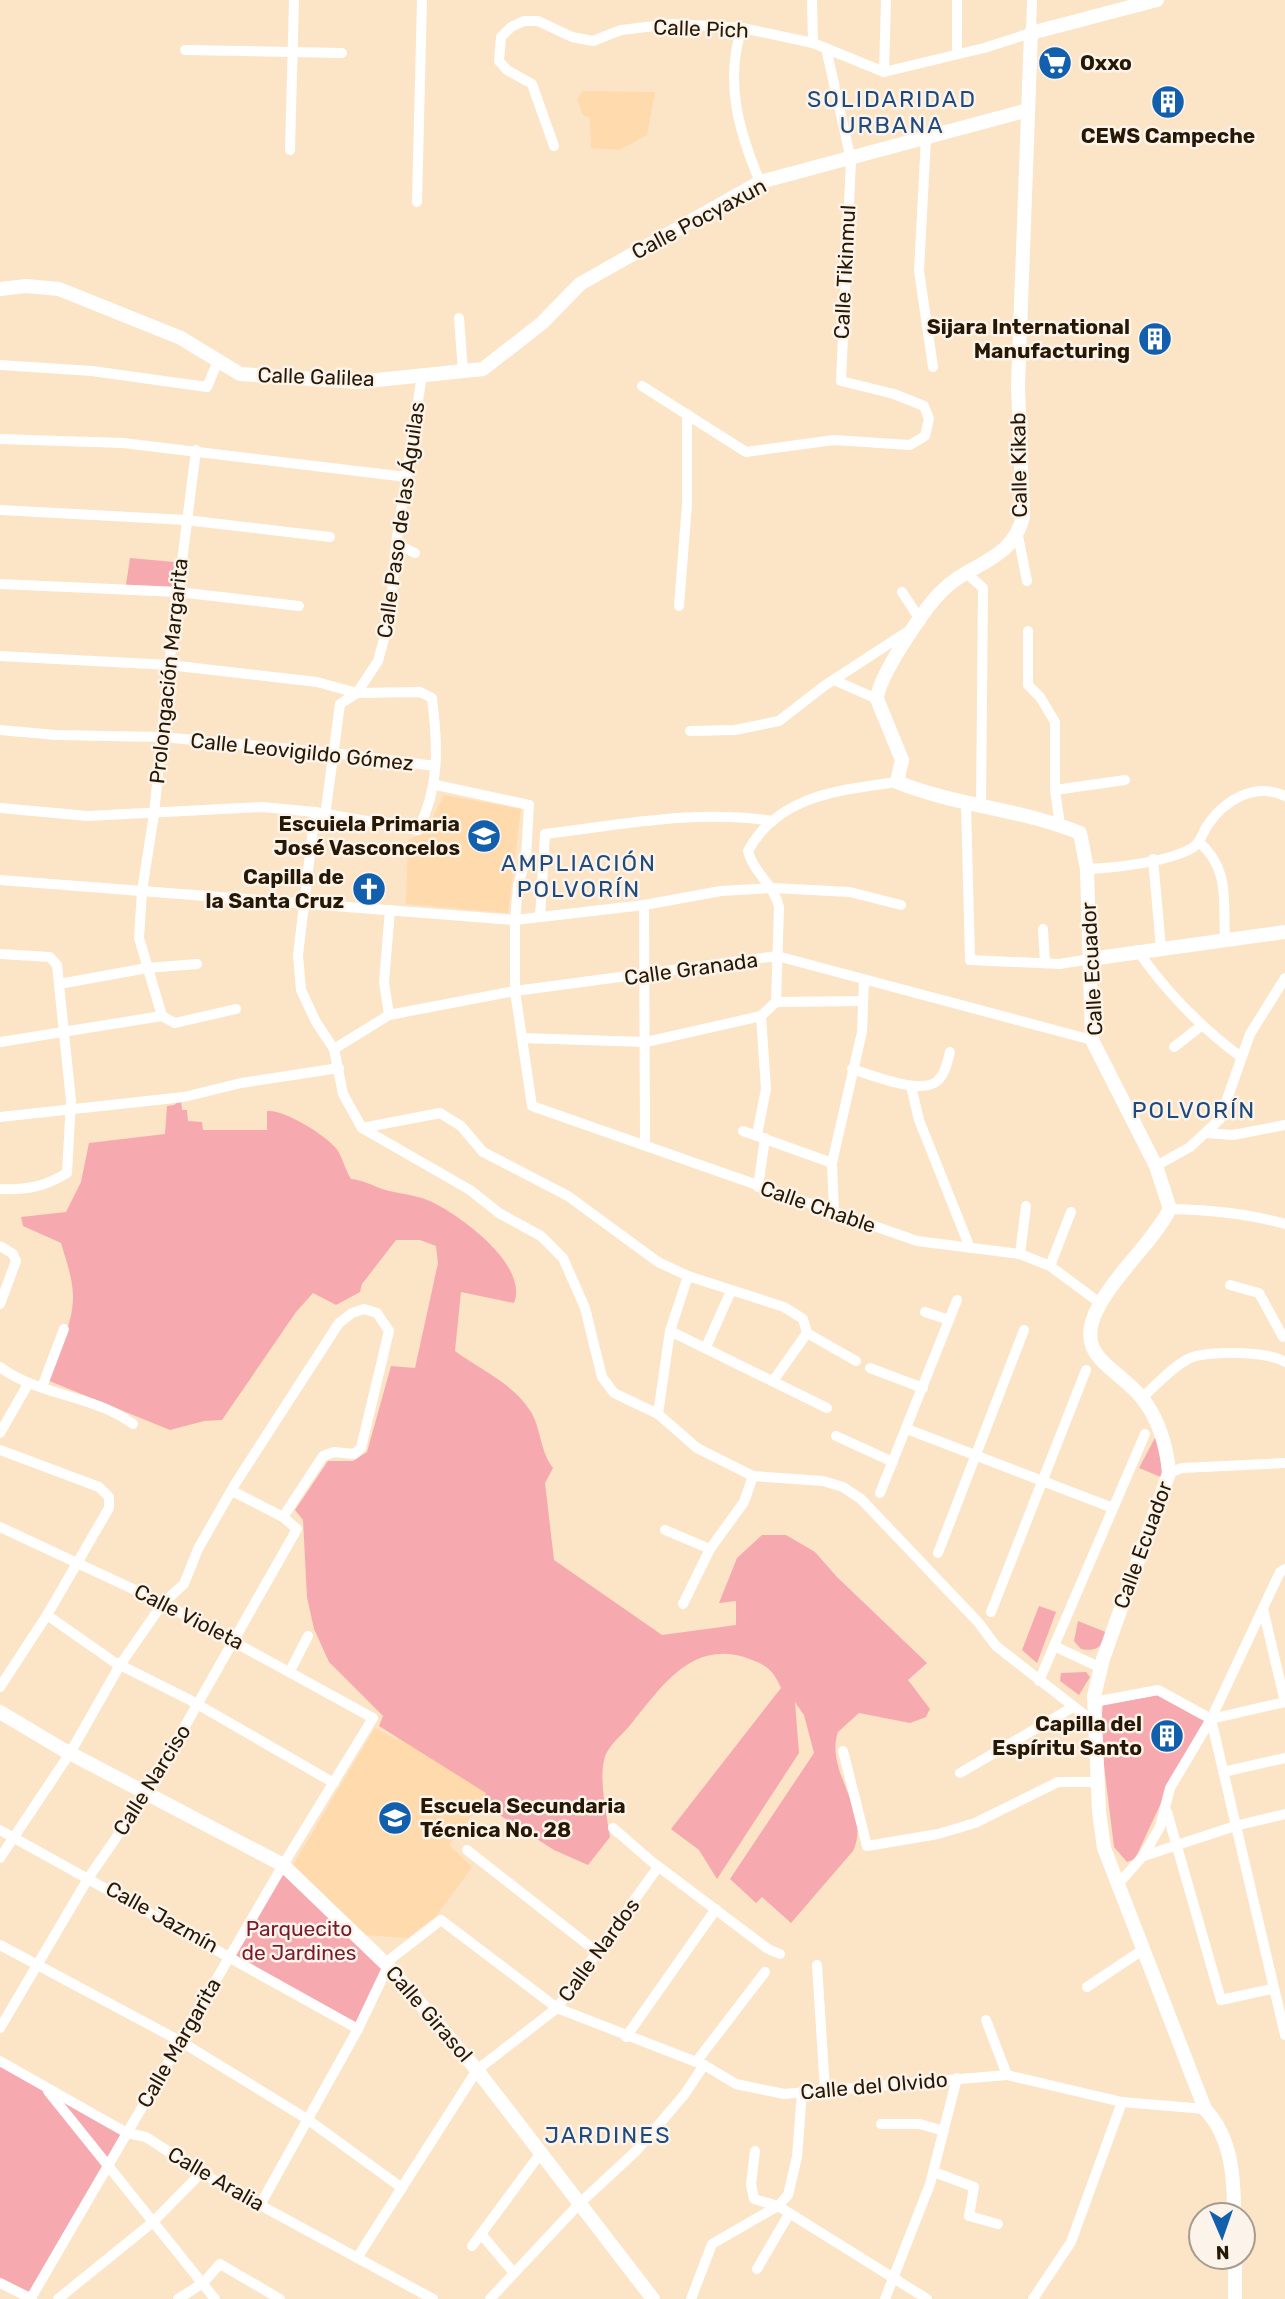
<svg xmlns="http://www.w3.org/2000/svg" width="1285" height="2299" font-family="Rubik,sans-serif">
	<style>
		.built { fill: #fedaad }
		.green { fill: #f7a9b0 }
		.lines { fill: none; stroke-linecap: round; stroke-linejoin: round }
		.street { stroke: #fff; stroke-width: 10 }
		.secondary { stroke: #fff; stroke-width: 14 }
		.labels { text-anchor: middle; stroke-width: 5; stroke-linejoin: round; paint-order: stroke }
		.street-label { font-size: 21px; fill: #261804; stroke: #fcf4ea }
		.poi-label { font-size: 21px; font-weight: bold; fill: #261804; stroke: #fcf4ea; text-anchor: end }
		.park-label { font-size: 21px; fill: #781a2e; stroke: #fcf4ea }
		.neighbourhood-label { font-size: 23px; letter-spacing: 2px; fill: #1e4b7f; stroke: #fcf4ea }
	</style>
	<rect width="100%" height="100%" fill="#fce4c6"/>
	<g class="built">
		<polygon points="583,91 655,92 647,135 619,150 591,148 590,118 583,115 577,99"/>
		<polygon points="444,795 521,809 508,913 406,904 408,840 425,833"/>
		<polygon points="375,1728 397,1740 402,1731 490,1792 449,1845 472,1867 436,1916 407,1938 364,1935 293,1865"/>
	</g>
	<g class="green">
		<polygon points="130,558 174,562 173,587 126,585"/>
		<path d="M181 1099 182 1110H187L188 1121 202 1122 203 1130H267V1111C284 1109 325 1135 336 1148 342 1156 345 1169 351 1179 362 1180 372 1185 382 1189 398 1194 414 1194 430 1201 460 1215 529 1265 514 1303L461 1292 455 1351C482 1371 513 1383 531 1412 541 1429 540 1451 553 1468L545 1483 554 1560 662 1635 736 1625V1601L719 1603 737 1558 762 1535H786L815 1552 837 1577 927 1663 908 1680 930 1709 926 1717 910 1723 859 1713 838 1732C824 1772 872 1811 853 1851L791 1923 762 1897 756 1903 730 1879 814 1753 804 1715 795 1702 799 1753 717 1879 699 1850 671 1829 781 1688C773 1669 766 1665 747 1658 692 1639 661 1687 631 1724 624 1733 608 1746 605 1757 598 1776 607 1817 610 1837L588 1865 554 1850 481 1803 486 1793 379 1726 383 1716 329 1662 314 1629 307 1597 303 1520 295 1510 328 1461H353L367 1452 391 1366 415 1368 438 1263 436 1246 420 1240H396L362 1284 360 1292 336 1305 313 1293 296 1312 222 1420 204 1421 170 1430 47 1380C57 1354 73 1325 73 1297 73 1279 66 1260 61 1243L23 1226 21 1217 66 1212 81 1182 89 1143 165 1134 167 1106 174 1105Z"/>
		<polygon points="1157,1434 1163,1478 1139,1468"/>
		<polygon points="1039,1606 1056,1612 1037,1663 1022,1650"/>
		<path d="M1078 1621 1108 1633C1101 1647 1097 1652 1081 1649L1074 1641Z"/>
		<polygon points="1086,1672 1090,1677 1079,1695 1060,1681 1061,1673"/>
		<polygon points="1157,1695 1208,1720 1161,1803 1135,1859 1127,1862 1114,1847 1100,1733 1103,1705"/>
		<polygon points="283,1865 386,1967 360,2025 230,1955"/>
		<polygon points="0,2061 127,2133 31,2298 0,2283"/>
	</g>
	<g class="lines">
		<g class="street">
			<polyline points="812,0 813,43"/>
			<path d="M742 28C724 81 739 132 760 182"/>
			<polyline points="185,50 342,53"/>
			<polyline points="957,53 957,0"/>
			<polyline points="884,72 886,0"/>
			<polyline points="926,138 919,271 933,367"/>
			<polyline points="554,146 532,84 507,70 499,61 501,37 511,27 524,21 538,21 572,37 593,41 621,30 672,24 742,28 813,43 884,72 984,48 1031,33 1032,0"/>
			<polyline points="290,150 294,0"/>
			<polyline points="417,202 422,0"/>
			<polyline points="459,318 463,371"/>
			<polyline points="0,365 92,371 207,387 218,361"/>
			<polyline points="642,386 746,452 834,440 910,445 925,436 929,419 924,406 894,394 841,381 851,160 826,48"/>
			<polyline points="0,439 123,443 407,477"/>
			<polyline points="0,510 186,520 330,537"/>
			<polyline points="1018,536 1027,581"/>
			<polyline points="396,544 415,553"/>
			<polyline points="966,573 983,588 981,808"/>
			<polyline points="0,584 178,592 299,606"/>
			<polyline points="902,592 921,621"/>
			<polyline points="679,606 687,504 687,414"/>
			<polyline points="1028,631 1028,685 1040,697 1055,722 1055,790 1060,825"/>
			<path d="M0 656 169 665 317 682 357 693 420 692 432 698C438 746 440 786 418 830L315 812 262 807 88 816 0 808"/>
			<polyline points="834,680 877,699"/>
			<polyline points="0,730 56,735 162,737 333,753 435,766"/>
			<polyline points="690,731 735,730 779,721 824,686 910,630"/>
			<polyline points="436,785 529,805 526,857 518,886 515,920 515,991 532,1106 917,1241 1020,1254 1050,1266 1100,1303"/>
			<polyline points="1055,790 1125,780"/>
			<polyline points="966,804 970,960 1060,964 1090,959"/>
			<polyline points="315,812 298,955 301,990 316,1022 334,1049 343,1094 362,1128 470,1190 499,1213 541,1236 563,1258 585,1308 602,1377 614,1393 658,1414 697,1448 753,1476 823,1481 843,1487 861,1499 978,1622 996,1646 1095,1723"/>
			<polyline points="325,816 340,704 357,693 378,661 390,617 396,544 422,375"/>
			<path d="M1199 842C1230 869 1223 900 1225 938"/>
			<polyline points="1153,859 1161,948"/>
			<path d="M1087 869C1115 868 1168 862 1192 848 1201 843 1202 833 1207 826 1224 800 1255 782 1285 796"/>
			<polyline points="0,880 515,920 644,905 721,891 772,888 850,892 901,905"/>
			<polyline points="644,905 645,1146"/>
			<path d="M540 917 545 834C620 825 698 809 773 821"/>
			<polyline points="1043,929 1045,963"/>
			<path d="M1137 950C1167 993 1199 1026 1241 1057"/>
			<path d="M0 954 50 957 57 965 71 1101 67 1173C44 1187 27 1190 0 1189"/>
			<polyline points="59,984 147,968 197,964"/>
			<path d="M776 1002 779 907C774 884 754 874 748 851 778 795 840 790 897 782"/>
			<polyline points="389,1015 384,982 390,910"/>
			<polyline points="162,1016 139,938 142,891 154,814 169,665 196,450"/>
			<polyline points="162,1016 175,1023 236,1009"/>
			<polyline points="522,1038 646,1042 761,1016 776,1002 861,1001"/>
			<polyline points="0,1042 162,1016"/>
			<polyline points="1174,1047 1201,1026"/>
			<polyline points="334,1049 389,1015 515,991 777,956 1092,1040"/>
			<path d="M852 1069C872 1075 926 1098 940 1078 946 1071 948 1060 950 1052"/>
			<polyline points="911,1086 919,1120 970,1248"/>
			<polyline points="0,1117 184,1097 241,1083 339,1068"/>
			<polyline points="362,1128 440,1113 461,1126 483,1152 568,1196 658,1262 688,1276 784,1307 803,1319 807,1333"/>
			<polyline points="743,1131 832,1163"/>
			<polyline points="1206,1133 1233,1135 1285,1125"/>
			<polyline points="757,1135 766,1089 761,1016"/>
			<polyline points="1156,1166 1190,1147 1220,1119 1250,1034 1285,978"/>
			<polyline points="758,1187 765,1138"/>
			<path d="M1170 1209C1210 1210 1247 1213 1285 1224"/>
			<polyline points="834,1212 832,1163 862,1032 864,981"/>
			<polyline points="0,1246 13,1254 16,1261 0,1304"/>
			<polyline points="1020,1254 1026,1206"/>
			<polyline points="1050,1266 1071,1212"/>
			<polyline points="1230,1285 1259,1293 1283,1337"/>
			<polyline points="925,1312 949,1320"/>
			<polyline points="670,1331 827,1408"/>
			<polyline points="807,1333 856,1361"/>
			<polyline points="706,1347 731,1291"/>
			<path d="M0 1367C39 1396 94 1395 133 1424"/>
			<polyline points="870,1368 923,1388"/>
			<polyline points="773,1381 807,1333"/>
			<polyline points="42,1387 64,1329"/>
			<path d="M1142 1398C1156 1385 1171 1368 1188 1359 1205 1350 1269 1351 1285 1362"/>
			<polyline points="658,1414 670,1331 688,1276"/>
			<polyline points="907,1429 1113,1508"/>
			<polyline points="0,1433 28,1384"/>
			<polyline points="836,1436 893,1462"/>
			<polyline points="0,1450 99,1487 109,1497 109,1508 47,1615 0,1687"/>
			<polyline points="1169,1473 1182,1468 1285,1463"/>
			<polyline points="880,1493 957,1300"/>
			<polyline points="0,1527 163,1603 373,1718 283,1865 31,2298"/>
			<polyline points="665,1530 710,1549"/>
			<polyline points="938,1553 1024,1330"/>
			<polyline points="683,1604 710,1549 744,1502 753,1476"/>
			<polyline points="1263,1609 1285,1702"/>
			<polyline points="991,1612 1086,1370"/>
			<polyline points="47,1615 114,1662 190,1700 334,1783"/>
			<polyline points="1054,1646 1101,1668"/>
			<polyline points="290,1671 308,1636"/>
			<polyline points="1039,1681 1145,1434"/>
			<polyline points="1094,1702 1158,1690 1211,1719"/>
			<polyline points="1211,1719 1285,2035"/>
			<polyline points="1211,1719 1285,1702"/>
			<polyline points="843,1751 867,1846 938,1834 975,1823 1058,1782 1099,1782"/>
			<polyline points="1223,1772 1285,1758"/>
			<polyline points="960,1773 1073,1707"/>
			<polyline points="1167,1812 1221,2000 1272,1989"/>
			<polyline points="613,1828 651,1861 768,1949 780,1954"/>
			<polyline points="0,1830 358,2029"/>
			<polyline points="467,1850 597,1952"/>
			<polyline points="1144,1856 1235,1826 1285,1814"/>
			<polyline points="0,1858 70,1753 120,1665 163,1603 184,1584 198,1549 235,1484 339,1323 352,1313 364,1309 377,1313 389,1331 361,1448 354,1454 334,1452 323,1456 283,1517"/>
			<polyline points="1120,1882 1143,1856 1160,1827 1170,1788 1211,1719 1280,1572 1285,1569"/>
			<polyline points="0,1945 180,2041 307,2119 402,2188"/>
			<polyline points="384,1964 441,1920 557,2008 704,2065 736,2084 784,2094 1007,2075 1122,2102 1205,2109"/>
			<polyline points="817,1965 825,2090"/>
			<polyline points="1087,1987 1144,1949"/>
			<polyline points="986,2020 1007,2075"/>
			<polyline points="0,2028 89,1877 147,1793 297,1529 283,1517 232,1491"/>
			<polyline points="626,2037 716,1909"/>
			<polyline points="0,2061 127,2133 146,2137 201,2173 433,2299"/>
			<polyline points="696,2062 765,1972"/>
			<polyline points="48,2091 215,2299"/>
			<polyline points="881,2124 920,2124 944,2131"/>
			<polyline points="755,2151 751,2184 754,2199 778,2206 927,2299"/>
			<polyline points="934,2172 974,2187 969,2216 998,2224"/>
			<polyline points="260,2205 358,2029 388,1966"/>
			<polyline points="481,2234 514,2273"/>
			<polyline points="472,2246 540,2154"/>
			<polyline points="357,2258 477,2070 557,2008 658,1867"/>
			<polyline points="757,2269 789,2214"/>
			<polyline points="0,2283 32,2299"/>
			<polyline points="58,2299 153,2222 201,2173"/>
			<polyline points="178,2299 203,2283 220,2264 280,2299"/>
			<polyline points="490,2299 579,2204 636,2151 684,2095 704,2065"/>
			<polyline points="691,2299 712,2244 778,2206 788,2195 797,2157 802,2092"/>
			<polyline points="885,2299 930,2184 957,2078"/>
			<polyline points="1033,2299 1071,2242 1122,2102"/>
		</g>
		<g class="secondary">
			<path d="M1157 0 1031 33 1018 386 1023 517C1011 563 969 562 941 592 924 609 878 677 877 699L902 760 897 782C956 806 1023 809 1080 833L1087 869 1092 1040 1156 1166 1170 1209C1151 1244 1119 1270 1100 1304 1070 1356 1115 1365 1142 1398 1159 1419 1167 1448 1169 1473L1103 1659 1094 1696 1099 1812 1104 1848 1205 2109C1232 2138 1234 2177 1234 2215"/>
			<polyline points="0,289 26,286 59,289 181,338 240,374 358,382 483,369 542,323 580,284 760,182 1028,110"/>
			<polyline points="1090,959 1285,932"/>
			<polyline points="0,1712 62,1749 283,1865 388,1966 477,2070 653,2299"/>
			<polyline points="1235,2257 1235,2299"/>
		</g>
	</g>
	<defs>
		<g id="supermarket-disc" transform="scale(1.75)"><circle r="9.5" fill="#115fad" stroke="#fcf4ea"/><path d="M-6-5.5h2.5l.6 2H6L4.5 2H-2.5L-4.4-4H-6ZM-1.5 3.2a1.3 1.3 0 1 0 .1 0ZM3 3.2a1.3 1.3 0 1 0 .1 0Z" fill="#fff"/></g>
		<g id="building-disc" transform="scale(1.75)"><circle r="9.5" fill="#115fad" stroke="#fcf4ea"/><path d="M-4-6H4V6H1V3H-1V6H-4ZM-2.5-4.3h1.7v1.8h-1.7ZM.8-4.3h1.7v1.8H.8ZM-2.5-1h1.7V.8h-1.7ZM.8-1h1.7V.8H.8Z" fill="#fff"/></g>
		<g id="school-disc" transform="scale(1.75)"><circle r="9.5" fill="#115fad" stroke="#fcf4ea"/><path d="M0-5L7-2L0 1L-7-2ZM-4 1L0 2.5L4 1V4Q0 6-4 4Z" fill="#fff"/></g>
		<g id="church-disc" transform="scale(1.75)"><circle r="9.5" fill="#115fad" stroke="#fcf4ea"/><path d="M-1.2-6h2.4v3.5h3.3v2.4h-3.3V6h-2.4V-.1h-3.3v-2.4h3.3Z" fill="#fff"/></g>
	</defs>
	<g fill-rule="evenodd">
		<use href="#supermarket-disc" x="1055" y="63"/>
		<use href="#building-disc" x="1168" y="102"/>
		<use href="#building-disc" x="1155" y="339"/>
		<use href="#school-disc" x="484" y="836"/>
		<use href="#church-disc" x="369" y="889"/>
		<use href="#building-disc" x="1167" y="1736"/>
		<use href="#school-disc" x="395" y="1818"/>
	</g>
	<g class="labels">
		<g class="street-label">
			<text transform="translate(701 29) rotate(2)" y="7">Calle Pich</text>
			<text transform="translate(699 219) rotate(-28)" y="7">Calle Pocyaxun</text>
			<text transform="translate(845 272) rotate(-87)" y="7">Calle Tikinmul</text>
			<text transform="translate(316 377) rotate(2)" y="7">Calle Galilea</text>
			<text transform="translate(1019 465) rotate(-91)" y="7">Calle Kikab</text>
			<text transform="translate(401 520) rotate(-82)" y="7">Calle Paso de las Águilas</text>
			<text transform="translate(169 671) rotate(-84)" y="7">Prolongación Margarita</text>
			<text transform="translate(302 752) rotate(6)" y="7">Calle Leovigildo Gómez</text>
			<text transform="translate(691 969) rotate(-8)" y="7">Calle Granada</text>
			<text transform="translate(1092 969) rotate(-93)" y="7">Calle Ecuador</text>
			<text transform="translate(818 1207) rotate(19)" y="7">Calle Chable</text>
			<text transform="translate(1143 1545) rotate(-70)" y="7">Calle Ecuador</text>
			<text transform="translate(189 1617) rotate(27)" y="7">Calle Violeta</text>
			<text transform="translate(152 1780) rotate(-58)" y="7">Calle Narciso</text>
			<text transform="translate(162 1917) rotate(29)" y="7">Calle Jazmín</text>
			<text transform="translate(599 1950) rotate(-54)" y="7">Calle Nardos</text>
			<text transform="translate(429 2014) rotate(49)" y="7">Calle Girasol</text>
			<text transform="translate(179 2043) rotate(-60)" y="7">Calle Margarita</text>
			<text transform="translate(874 2086) rotate(-5)" y="7">Calle del Olvido</text>
			<text transform="translate(216 2179) rotate(30)" y="7">Calle Aralia</text>
		</g>
		<g class="poi-label">
			<text x="1080" y="70" text-anchor="start">Oxxo</text>
			<text x="1168" y="143" text-anchor="middle">CEWS Campeche</text>
			<text x="1130" y="334">Sijara International<tspan x="1130" dy="24">Manufacturing</tspan></text>
			<text x="460" y="831">Escuiela Primaria<tspan x="460" dy="24">José Vasconcelos</tspan></text>
			<text x="344" y="884">Capilla de<tspan x="344" dy="24">la Santa Cruz</tspan></text>
			<text x="1142" y="1731">Capilla del<tspan x="1142" dy="24">Espíritu Santo</tspan></text>
			<text x="420" y="1813" text-anchor="start">Escuela Secundaria<tspan x="420" dy="24">Técnica No. 28</tspan></text>
		</g>
		<g class="park-label">
			<text x="299" y="1936">Parquecito<tspan x="299" dy="24">de Jardines</tspan></text>
		</g>
		<g class="neighbourhood-label">
			<text x="892" y="107">SOLIDARIDAD<tspan x="892" dy="26">URBANA</tspan></text>
			<text x="579" y="871">AMPLIACIÓN<tspan x="579" dy="26">POLVORÍN</tspan></text>
			<text x="1194" y="1118">POLVORÍN</text>
			<text x="608" y="2143">JARDINES</text>
		</g>
	</g>
	<g transform="translate(1222 2236) rotate(178)"><circle r="33" fill="#fcf4ea" stroke="#a69c8e" stroke-width="2"/>
	<path d="M0-5L12 26L0 18L-12 26Z" fill="#115fad"/>
	<text y="-10" font-size="19" font-weight="bold" text-anchor="middle" fill="#261804">N</text>
	</g>
</svg>
